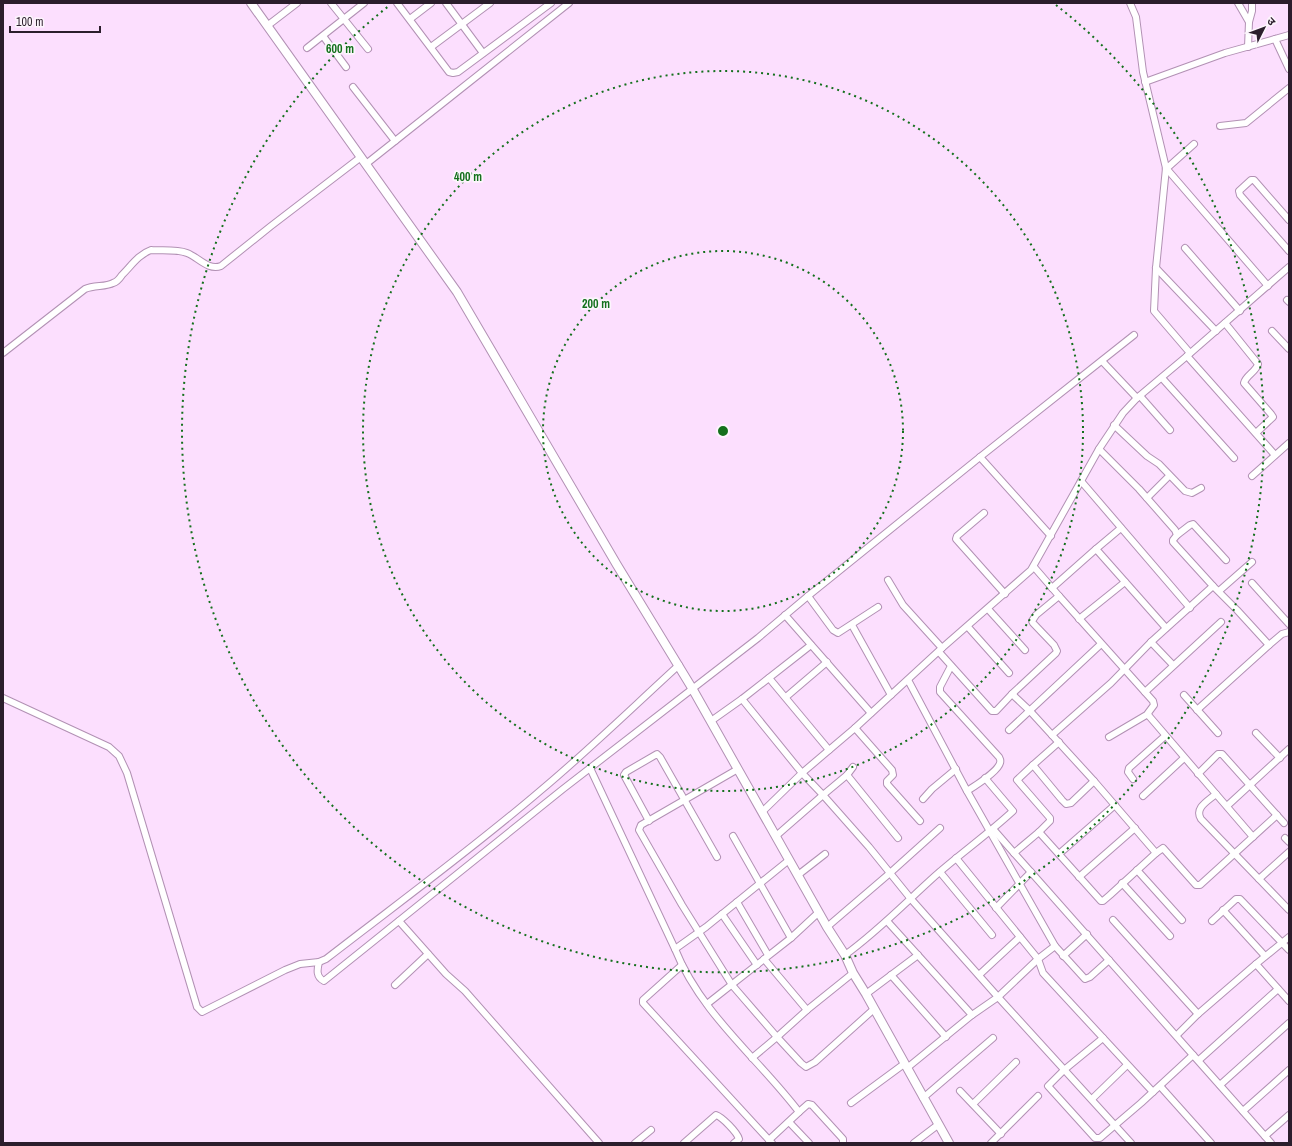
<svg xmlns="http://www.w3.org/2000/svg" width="1292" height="1146" font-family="'Archivo Narrow','Noto Sans Devanagari',sans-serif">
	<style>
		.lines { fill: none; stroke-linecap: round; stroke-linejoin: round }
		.street-casing { stroke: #b291b4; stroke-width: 8 }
		.secondary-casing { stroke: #b291b4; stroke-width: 10 }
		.street { stroke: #fff; stroke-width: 6 }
		.secondary { stroke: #fff; stroke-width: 8 }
		.ring { fill: none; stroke: #14701c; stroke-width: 2; stroke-dasharray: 2 4 }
		.centre { fill: #14701c; stroke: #fcf5fc; stroke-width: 2 }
		.ring-label { font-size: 12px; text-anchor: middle; font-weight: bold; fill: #14701c; stroke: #fcf5fc; stroke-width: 3.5; stroke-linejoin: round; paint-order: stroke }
	</style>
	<rect width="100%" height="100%" fill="#fcdffe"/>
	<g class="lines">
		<g class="street-casing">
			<g id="street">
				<polyline points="331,3 368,49"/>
				<polyline points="397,3 449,72 453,73 458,72 551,3"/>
				<polyline points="446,3 483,53"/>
				<polyline points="1130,3 1136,17 1143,72 1166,168 1156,268 1154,311 1190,353"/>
				<polyline points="1238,3 1249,22 1248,47"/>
				<polyline points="410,19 431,3"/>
				<polyline points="1249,22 1252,11 1252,3"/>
				<polyline points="267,26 297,3"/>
				<polyline points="323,36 346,67"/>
				<polyline points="1275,39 1289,69"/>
				<polyline points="431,47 490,3"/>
				<polyline points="307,48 364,3"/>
				<polyline points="1145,82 1225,53 1289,35"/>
				<polyline points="353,87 395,141"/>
				<polyline points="1220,126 1246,123 1289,88"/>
				<polyline points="366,164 569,3"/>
				<polyline points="1166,168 1268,286"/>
				<polyline points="1166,169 1194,144"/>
				<polyline points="1289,220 1254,180 1251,180 1239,191 1240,195 1289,251"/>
				<polyline points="1185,248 1240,311"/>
				<polyline points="1156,268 1216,331"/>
				<polyline points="1287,300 1289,302"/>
				<path d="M1225 323 1258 364C1256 372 1246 375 1244 383L1271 414 1273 417 1256 433"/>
				<polyline points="1272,331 1289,349"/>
				<path d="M3 353 85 289C94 285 106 287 113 283 117 282 120 278 122 275 131 266 139 254 151 250 162 251 176 249 187 253 198 257 208 271 221 266L271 226 361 157"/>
				<polyline points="1187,356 1275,455"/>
				<polyline points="1102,361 1137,398"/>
				<polyline points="1162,378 1234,458"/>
				<polyline points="1140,396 1170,430"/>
				<polyline points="1114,425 1147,456 1159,464 1185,491 1192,493 1201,488"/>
				<polyline points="980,457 1051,536"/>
				<polyline points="1252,476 1289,443"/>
				<polyline points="1081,481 1190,608"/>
				<polyline points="1147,498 1169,476"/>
				<polyline points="984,513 957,536 956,539 1005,594"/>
				<polyline points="1121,528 1096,549 1166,628"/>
				<polyline points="1177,535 1190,525 1193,524 1226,560"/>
				<polyline points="1034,567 1059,596"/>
				<polyline points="888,580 903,605 942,648"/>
				<polyline points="1252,583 1289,624"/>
				<polyline points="1213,586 1237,610 1269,645 1282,634 1289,632"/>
				<polyline points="1052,588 1096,549"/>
				<polyline points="1219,591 1252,562"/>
				<polyline points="808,596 833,630 838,633 878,607"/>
				<polyline points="988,609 1025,650"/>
				<polyline points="785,615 871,713"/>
				<polyline points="1079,619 1125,582"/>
				<polyline points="852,625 891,695"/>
				<polyline points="968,627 1009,673"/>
				<polyline points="1151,642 1173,665"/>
				<polyline points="939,652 992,711 996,711 1012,694 1030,711 1094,781 1156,853 1110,895 1103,901 1101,901 1039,832 1014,853 993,829"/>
				<path d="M951 666 940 687V692L999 757C1000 759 1001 760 1000 763 998 771 975 786 967 791"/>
				<polyline points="769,678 829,750"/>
				<polyline points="1145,692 1221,622"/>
				<polyline points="1012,694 1056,653 1057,651 1054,645 1033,623 1032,621 1036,615 1059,596 1153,701 1154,705 1148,713 1149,716 1216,794"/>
				<polyline points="1184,695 1218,733"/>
				<polyline points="786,697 827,662"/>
				<path d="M3 698 109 747 119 756 127 773 197 1007 202 1012 285 970 300 964 319 962 326 959C397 904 471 850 540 791 588 751 633 707 679 665"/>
				<polyline points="742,699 802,773 823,795 847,775 853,767"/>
				<polyline points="1197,710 1269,645"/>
				<polyline points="711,721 742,699 811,645"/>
				<polyline points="855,728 892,770 893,775 887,781 887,784 920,821"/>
				<polyline points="1009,730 1101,644"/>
				<polyline points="1256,733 1280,758"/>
				<polyline points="1052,735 1111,683 1151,642 1213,586 1173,542 1173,540 1177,535 1175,530 1139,489 1099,449"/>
				<polyline points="1109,737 1148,714"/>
				<polyline points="1059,742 1033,765 1062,800 1066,804 1071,803 1094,781"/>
				<polyline points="1033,765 1017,780 1050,818 1050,821 1039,832"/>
				<polyline points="590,768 675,949 706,927 789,860"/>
				<polyline points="738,769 641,825 639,830 682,905 732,985 777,1037 807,1010 764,959"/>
				<polyline points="1198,774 1218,754 1222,754 1284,823"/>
				<polyline points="847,775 898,838"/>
				<polyline points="1133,779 1128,772 1129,768 1165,736"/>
				<polyline points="1143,796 1184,758"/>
				<polyline points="923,799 932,789 956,769"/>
				<polyline points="1227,806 1289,749"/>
				<polyline points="762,812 802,773 855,728 942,648 1031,570 1099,449 1123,413 1137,398 1187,356 1289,267"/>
				<polyline points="649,821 624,775 626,772 657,754 660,757 717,857"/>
				<polyline points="733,836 791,938"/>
				<polyline points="776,836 823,795 869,847 911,899 998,997 1038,959 1055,946 967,791 908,680"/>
				<path d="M1253 837 1216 794C1208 801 1194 808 1201 819L1259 879"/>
				<polyline points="1285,838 1289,842"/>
				<polyline points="1289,852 1259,879 1289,910"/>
				<polyline points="1014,853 1193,1055"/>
				<polyline points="1156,853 1163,848 1196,885 1200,885 1277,815"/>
				<polyline points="1059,854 1115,805"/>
				<polyline points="956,858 1038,959 1043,973 1153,1092"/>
				<polyline points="1137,870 1182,920"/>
				<polyline points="940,872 992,935"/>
				<polyline points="798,875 825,854"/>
				<polyline points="1079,877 1135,828"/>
				<polyline points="1122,883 1170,936"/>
				<polyline points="737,902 768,955"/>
				<polyline points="996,908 1031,872"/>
				<polyline points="1223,910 1265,956"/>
				<polyline points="722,914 757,965"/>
				<polyline points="1113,920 1198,1014"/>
				<polyline points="399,921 446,974 465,991 599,1143"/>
				<polyline points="887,921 972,1015"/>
				<polyline points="1212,921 1236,899 1240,899 1289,950"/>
				<polyline points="827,927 890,873 940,828"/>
				<polyline points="1055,946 1085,979 1090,977 1109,960"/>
				<path d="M675 949C701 1014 758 1058 799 1112L769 1140 772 1143"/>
				<path d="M845 955C877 932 905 903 935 876 960 854 988 834 1013 811L985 778"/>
				<polyline points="1063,956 1087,934"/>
				<path d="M319 962C317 970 316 977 324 981L563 789 758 638 808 596 980 457 1134 335"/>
				<polyline points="1256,964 1289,937"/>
				<polyline points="682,965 643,1000 643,1003 769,1140"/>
				<polyline points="891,975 946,1037"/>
				<polyline points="979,975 1020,937"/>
				<polyline points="395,985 428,954"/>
				<polyline points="866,994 918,955"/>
				<polyline points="707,1004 791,938 819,912"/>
				<polyline points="807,1010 853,973"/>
				<polyline points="1177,1035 1198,1014 1256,964 1289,1001"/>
				<polyline points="1103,1038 1064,1070 1048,1086 1095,1138 1100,1138 1141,1103 1193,1055 1271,1143"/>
				<polyline points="752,1058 777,1037 801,1063 806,1067 815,1062 874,1009"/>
				<polyline points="1199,1060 1278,989"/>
				<polyline points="907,1068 972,1015 998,997 1131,1143"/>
				<polyline points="1220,1085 1289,1023"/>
				<polyline points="1160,1086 1211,1143"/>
				<polyline points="960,1091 1001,1134"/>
				<polyline points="923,1098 993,1038"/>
				<polyline points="1092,1099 1127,1065"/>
				<polyline points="851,1103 904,1064"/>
				<polyline points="973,1104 1016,1062"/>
				<polyline points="1243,1111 1289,1070"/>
				<polyline points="799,1112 808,1104 812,1105 843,1139 843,1143"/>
				<polyline points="789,1122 809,1143"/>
				<polyline points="1265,1136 1289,1115"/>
				<polyline points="635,1143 651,1130"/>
				<path d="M684 1143 716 1115C722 1117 737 1132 739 1139L734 1143"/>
				<polyline points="914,1143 939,1124"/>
				<polyline points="991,1143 1038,1096"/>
			</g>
		</g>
		<g class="secondary-casing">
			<polyline id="secondary" points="251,3 457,292 617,565 692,688 827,927 845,955 853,973 866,994 949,1143"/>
		</g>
		<use href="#street" class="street"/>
		<use href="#secondary" class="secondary"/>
	</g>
	<g class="ring">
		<circle cx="723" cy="431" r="180"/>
		<circle cx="723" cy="431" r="360"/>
		<path d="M1056 5A541 541 0 1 1 390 5"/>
	</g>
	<circle cx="723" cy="431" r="6" class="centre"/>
	<g class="ring-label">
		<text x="340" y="53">600 m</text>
		<text x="468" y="181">400 m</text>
		<text x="596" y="308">200 m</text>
	</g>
	<rect width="1292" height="1146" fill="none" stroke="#2b1e2c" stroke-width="8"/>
	<g transform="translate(1264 28) rotate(48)" stroke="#fcf5fc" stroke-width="3" paint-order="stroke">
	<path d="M0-3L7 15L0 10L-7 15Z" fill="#2b1e2c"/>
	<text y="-6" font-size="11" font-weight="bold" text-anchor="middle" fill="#2b1e2c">उ</text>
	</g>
	<path d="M10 26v6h90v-6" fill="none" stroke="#2b1e2c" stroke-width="2"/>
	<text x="16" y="26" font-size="12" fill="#2b1e2c" stroke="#fcf5fc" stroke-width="3" paint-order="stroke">100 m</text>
</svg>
